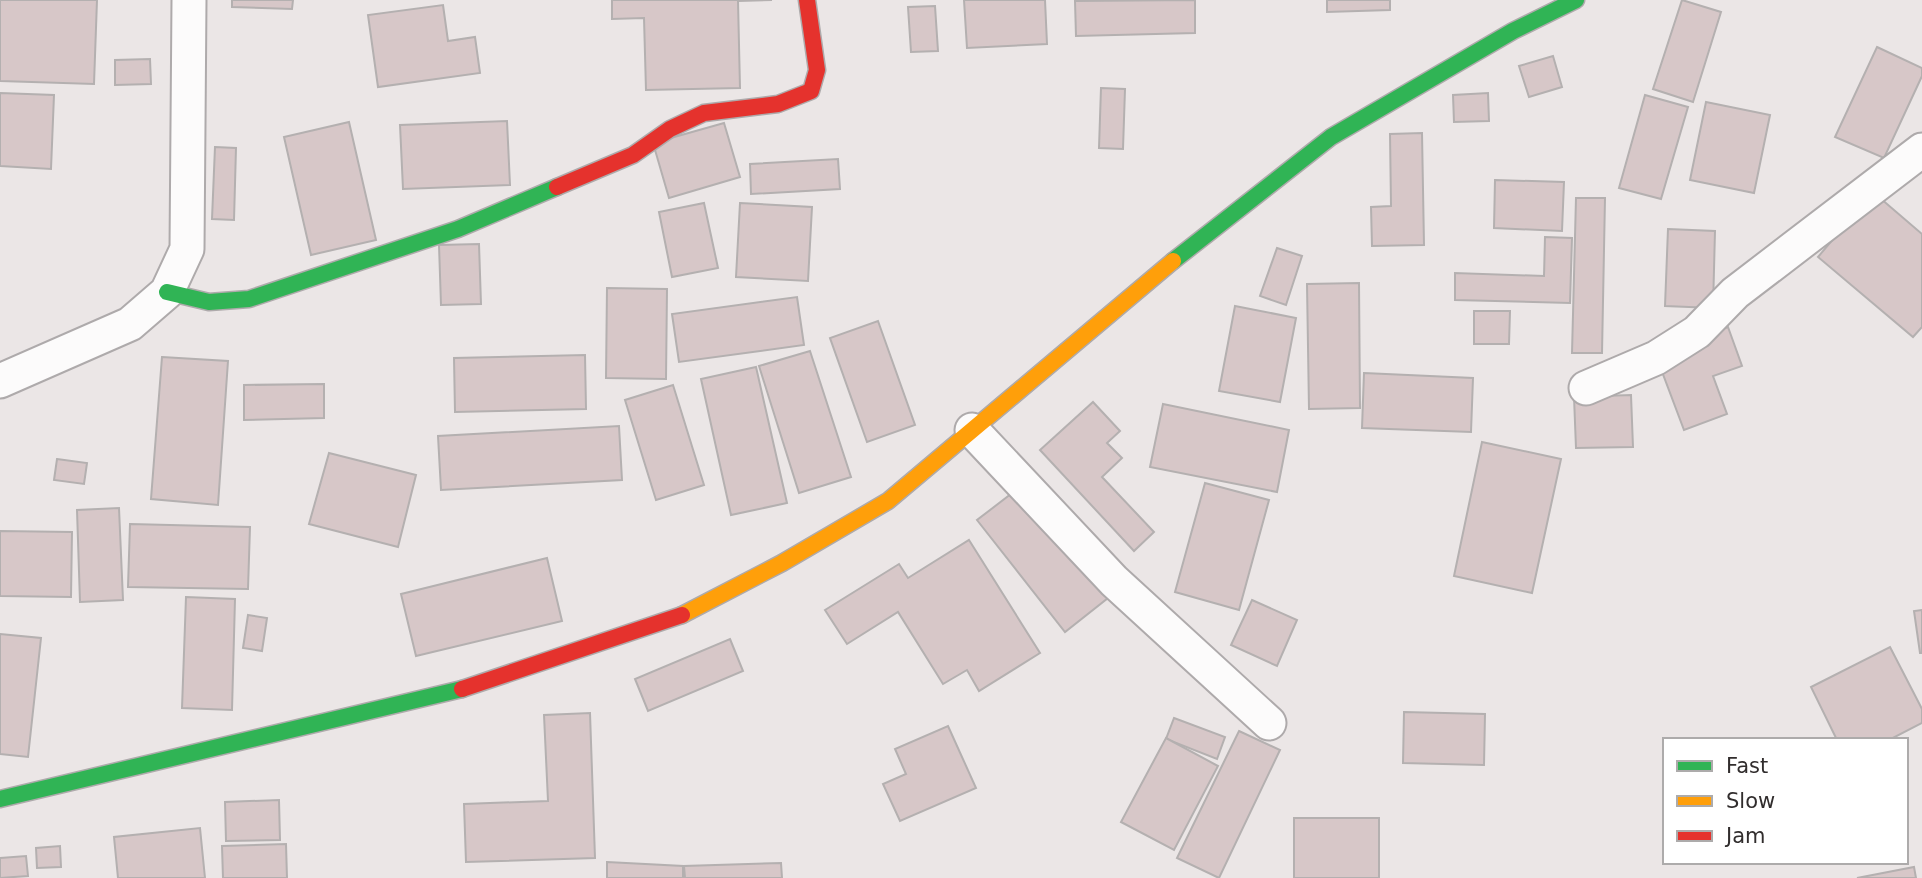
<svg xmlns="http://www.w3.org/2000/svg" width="1922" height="878" font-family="'DejaVu Sans',sans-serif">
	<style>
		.building { fill: #d7c7c8; stroke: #b4b0b0; stroke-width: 2 }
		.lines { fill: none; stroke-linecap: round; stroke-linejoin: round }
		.street-casing { stroke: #aeaaab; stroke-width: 37 }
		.fast-casing { stroke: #aeaaab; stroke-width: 19 }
		.slow-casing { stroke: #aeaaab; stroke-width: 19 }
		.jam-casing { stroke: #aeaaab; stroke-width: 19 }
		.street { stroke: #fcfbfb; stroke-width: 33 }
		.fast { stroke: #30b455; stroke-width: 16 }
		.slow { stroke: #ff9f0a; stroke-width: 16 }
		.jam { stroke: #e5322d; stroke-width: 16 }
	</style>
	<rect width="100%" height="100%" fill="#ebe6e6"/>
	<g class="building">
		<polygon points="0,0 97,0 94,84 0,81"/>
		<polygon points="232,0 293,0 292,9 232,7"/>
		<polygon points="612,0 772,0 738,1 740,88 646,90 644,18 612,19"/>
		<polygon points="964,0 1045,0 1047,44 967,48"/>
		<polygon points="1195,0 1195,33 1076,36 1075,1"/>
		<polygon points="1327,0 1390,0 1390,10 1327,12"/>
		<polygon points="1682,0 1721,12 1693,102 1653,89"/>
		<polygon points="443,5 448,41 475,37 480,73 378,87 368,15"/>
		<polygon points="935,6 938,51 911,52 908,7"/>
		<polygon points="1877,47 1922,68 1922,76 1884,158 1835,137"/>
		<polygon points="1553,56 1562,87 1529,97 1519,66"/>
		<polygon points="150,59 151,84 115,85 115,60"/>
		<polygon points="1101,88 1125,89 1123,149 1099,148"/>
		<polygon points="0,93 54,95 51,169 0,166"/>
		<polygon points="1488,93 1489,121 1454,122 1453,95"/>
		<polygon points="1645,95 1688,107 1661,199 1619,188"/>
		<polygon points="1706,102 1770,115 1754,193 1690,180"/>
		<polygon points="507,121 510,185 403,189 400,125"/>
		<polygon points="349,122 376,240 311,255 284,137"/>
		<polygon points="724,123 740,177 669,198 653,143"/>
		<polygon points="1422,133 1424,245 1372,246 1371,207 1391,206 1390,134"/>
		<polygon points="215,147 236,148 234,220 212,219"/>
		<polygon points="838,159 840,189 751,194 750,164"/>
		<polygon points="1495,180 1564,182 1562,231 1494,228"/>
		<polygon points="1873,192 1922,234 1922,327 1913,337 1818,257"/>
		<polygon points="1576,198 1605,198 1602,353 1572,353"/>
		<polygon points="704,203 718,268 672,277 659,212"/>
		<polygon points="740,203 812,207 808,281 736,277"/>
		<polygon points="1668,229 1715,231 1713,308 1665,306"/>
		<polygon points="1545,237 1572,238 1570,303 1455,300 1455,273 1544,276"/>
		<polygon points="479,244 481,304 441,305 439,245"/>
		<polygon points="1277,248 1302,256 1286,305 1260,296"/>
		<polygon points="1359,283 1360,408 1309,409 1307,284"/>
		<polygon points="607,288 667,289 666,379 606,378"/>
		<polygon points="797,297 804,345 679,362 672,314"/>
		<polygon points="1235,306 1296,318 1280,402 1219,391"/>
		<polygon points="1474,311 1510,311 1509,344 1474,344"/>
		<polygon points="878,321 915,425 867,442 830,338"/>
		<polygon points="1728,327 1742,366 1713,376 1727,414 1684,430 1655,353"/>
		<polygon points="810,351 851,477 799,493 759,366"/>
		<polygon points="585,355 586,409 455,412 454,358"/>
		<polygon points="162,357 228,361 218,505 151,499"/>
		<polygon points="756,367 787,503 731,515 701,379"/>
		<polygon points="1364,373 1473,378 1471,432 1362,428"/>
		<polygon points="324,384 324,418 244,420 244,385"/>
		<polygon points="673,385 704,485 656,500 625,400"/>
		<polygon points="1631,395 1633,447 1576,448 1574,397"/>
		<polygon points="1093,402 1120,431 1107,443 1122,458 1102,477 1154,532 1134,551 1040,450"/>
		<polygon points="1163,404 1289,430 1277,492 1150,467"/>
		<polygon points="619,426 622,480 441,490 438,436"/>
		<polygon points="1482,442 1561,459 1532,593 1454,576"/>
		<polygon points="329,453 416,475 398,547 309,524"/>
		<polygon points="57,459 87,463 84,484 54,480"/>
		<polygon points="1205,483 1269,500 1239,610 1175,592"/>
		<polygon points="1024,484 1108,598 1065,632 977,520"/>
		<polygon points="119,508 123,600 80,602 77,510"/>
		<polygon points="130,524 250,527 248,589 128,587"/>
		<polygon points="0,531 72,532 71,597 0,596"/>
		<polygon points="969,540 1040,653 979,691 967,670 943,684 898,612 847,644 825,610 899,564 908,578"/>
		<polygon points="547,558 562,621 416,656 401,594"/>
		<polygon points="186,597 235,599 232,710 182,708"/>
		<polygon points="1252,600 1297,620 1277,666 1231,645"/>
		<polygon points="1922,610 1922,653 1920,653 1914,611"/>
		<polygon points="248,615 267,618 262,651 243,648"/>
		<polygon points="0,634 41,638 28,757 0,754"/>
		<polygon points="730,639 743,671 648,711 635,679"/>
		<polygon points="1890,647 1922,709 1922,723 1889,740 1837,740 1811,687"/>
		<polygon points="1404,712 1485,714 1484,765 1403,763"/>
		<polygon points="590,713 595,858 466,862 464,804 548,801 544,715"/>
		<polygon points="1174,718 1225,737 1217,759 1166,739"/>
		<polygon points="948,726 976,788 900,821 883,784 906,774 895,749"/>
		<polygon points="1239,731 1280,750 1219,878 1177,858"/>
		<polygon points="1166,738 1218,766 1174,850 1121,822"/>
		<polygon points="279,800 280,840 226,841 225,802"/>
		<rect x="1294" y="818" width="85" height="60"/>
		<polygon points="200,828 205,878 118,878 114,837"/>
		<polygon points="286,844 287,878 223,878 222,846"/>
		<polygon points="60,846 61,867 37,868 36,848"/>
		<polygon points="26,856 28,876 0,878 0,858"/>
		<polygon points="607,862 683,866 683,878 607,878"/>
		<polygon points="781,863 782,878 685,878 684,866"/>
		<polygon points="1914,867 1916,878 1857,878"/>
	</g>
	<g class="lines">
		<g class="street-casing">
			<g id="street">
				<polyline points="0,381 130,324 167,292 187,249 189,0"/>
				<polyline points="1586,388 1656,358 1697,332 1735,293 1922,150"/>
				<polyline points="972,430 1114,581 1269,723"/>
			</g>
		</g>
		<g class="fast-casing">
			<g id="fast">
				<polyline points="1173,261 1331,137 1513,31 1576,0"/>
				<polyline points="167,292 209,302 249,299 458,229 557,187"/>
				<polyline points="0,799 462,689"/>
			</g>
		</g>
		<g class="slow-casing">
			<polyline id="slow" points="682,615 782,563 888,501 1173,261"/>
		</g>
		<g class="jam-casing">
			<g id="jam">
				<polyline points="557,187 633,155 670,129 704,113 778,104 811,91 817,70 807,0"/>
				<polyline points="462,689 682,615"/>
			</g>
		</g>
		<use href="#street" class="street"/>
		<use href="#fast" class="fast"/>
		<use href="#slow" class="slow"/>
		<use href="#jam" class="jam"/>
	</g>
	<rect x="1663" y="738" width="245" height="126" fill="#ffffff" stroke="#adabab" stroke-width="2"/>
	<rect x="1677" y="761" width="35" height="10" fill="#30b455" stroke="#adabab" stroke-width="2"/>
	<text x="1726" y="773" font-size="21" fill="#312d2d">Fast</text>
	<rect x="1677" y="796" width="35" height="10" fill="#ff9f0a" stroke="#adabab" stroke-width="2"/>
	<text x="1726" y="808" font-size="21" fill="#312d2d">Slow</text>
	<rect x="1677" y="831" width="35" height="10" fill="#e5322d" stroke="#adabab" stroke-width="2"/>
	<text x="1726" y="843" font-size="21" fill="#312d2d">Jam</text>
</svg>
